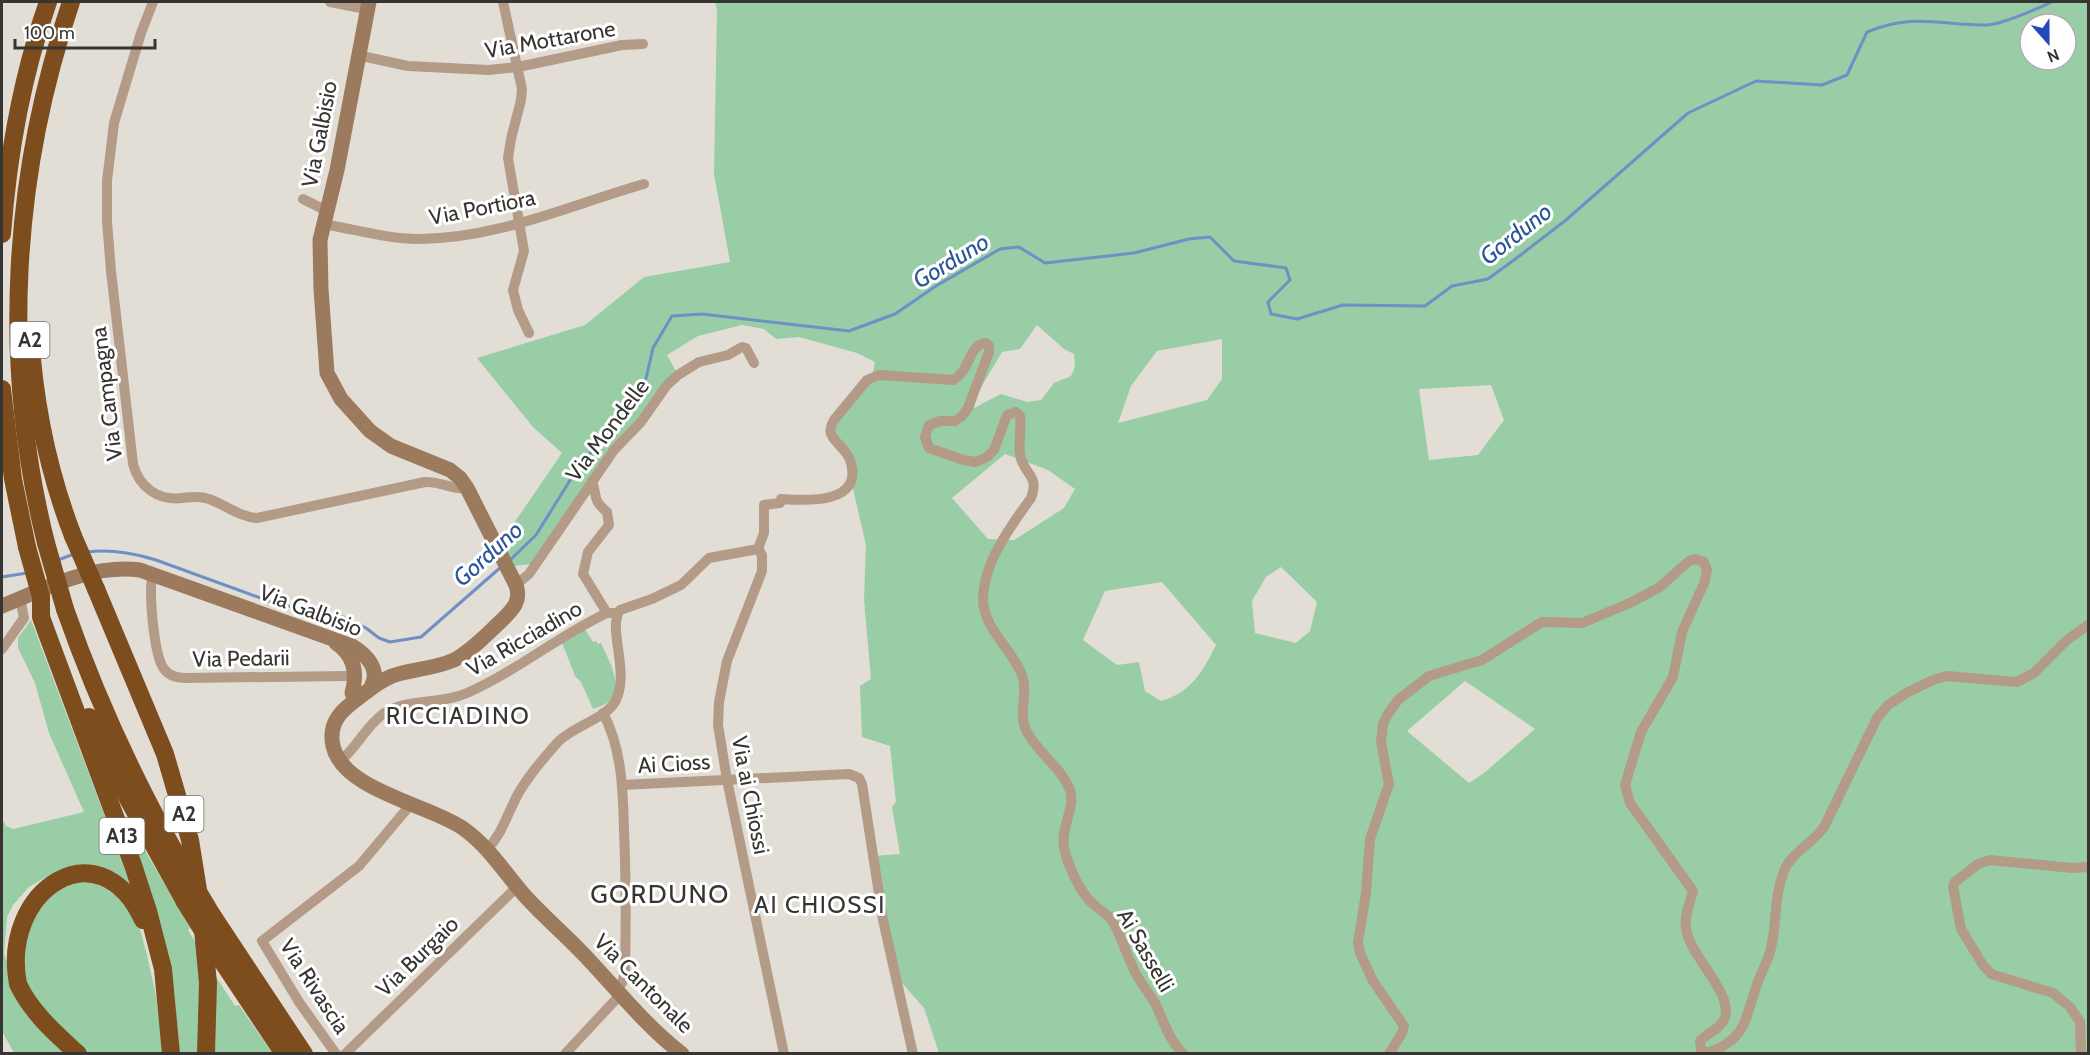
<svg xmlns="http://www.w3.org/2000/svg" width="2090" height="1055" font-family="Cabin,sans-serif">
	<style>
		.green { fill: #99cda5; fill-rule: evenodd }
		.lines { fill: none; stroke-linecap: round; stroke-linejoin: round }
		.stream { stroke: #6e90c5; stroke-width: 3 }
		.street { stroke: #b39b87; stroke-width: 10 }
		.secondary { stroke: #9c7a5d; stroke-width: 15 }
		.highway { stroke: #7d4d1e; stroke-width: 18 }
		.highway-bridge { stroke: #7d4d1e; stroke-width: 18 }
		.labels { text-anchor: middle; stroke-width: 6; stroke-linejoin: round; paint-order: stroke }
		.shield { fill: #fff; stroke: #727270; stroke-width: 1.5 }
		.shield-label { font-size: 21px; font-weight: bold; fill: #363532 }
		.street-label { font-size: 22px; fill: #363532; stroke: #fff }
		.water-label { font-size: 24px; font-style: italic; fill: #2a5597; stroke: #fff }
		.neighbourhood-label { font-size: 24px; letter-spacing: 1.5px; fill: #363532; stroke: #fff }
		.quarter-label { font-size: 26px; letter-spacing: 1.5px; fill: #363532; stroke: #fff }
	</style>
	<rect width="100%" height="100%" fill="#e2ded6"/>
	<g class="green">
		<path d="M715 2H2088V1053H939L924 1008 895 975 873 856 900 854 892 807 896 802 890 746 862 737 860 686 871 679 864 600 866 545 851 480 852 470 831 431 872 376 875 362 857 353 799 337 776 339 764 329 742 325 698 336 667 355 678 375 531 564 514 566 501 542 562 453 533 427 477 358 585 325 644 277 730 262 714 174 717 10ZM2030 24H2066V60H2030ZM1037 325 1064 349 1074 354 1075 367 1071 376 1054 383 1041 400 1027 402 1001 394 974 408 977 394 1002 352 1020 349ZM1222 339V379L1207 400 1118 423 1131 386 1157 351ZM1491 385 1504 420 1478 455 1429 460 1419 389ZM1005 454 1048 470 1075 489 1064 508 1014 540 988 539 952 498ZM1281 567 1317 602 1310 631 1296 643 1255 633 1252 601 1266 577ZM1162 582 1216 645C1203 671 1191 693 1161 701L1145 691 1139 662 1117 665 1083 640 1105 591ZM1465 681 1535 729 1484 773 1469 783 1407 731Z"/>
		<polygon points="31,620 134,894 62,871 48,876 29,887 13,905 7,917 4,953 14,986 71,1053 14,1053 2,1031 2,819 6,826 13,829 84,812 49,733 35,683 18,648 18,638"/>
		<path d="M585 629 593 642 596 641 598 644 601 643C608 659 623 683 611 700 607 704 599 707 593 709L581 682 575 676 561 640Z"/>
		<polygon points="111,792 190,928 188,930 203,955 203,1053 178,1053"/>
		<polygon points="84,879 112,890 138,922 147,955 156,996 163,1053 86,1054 41,1008 18,969 34,896"/>
		<polygon points="216,977 235,1006 239,1005 272,1053 215,1054"/>
	</g>
	<g class="lines">
		<g class="stream">
			<path d="M87 552C111 549 133 553 156 560L277 604 343 617 366 628 379 638 390 642 421 637 501 567"/>
			<polyline points="58,560 74,554"/>
			<path d="M509 561 536 535 574 474 645 383 653 348 672 316 702 314 849 331 895 314 936 286 1000 249 1019 247 1045 263 1134 253 1189 239 1210 237 1234 261 1286 268 1290 280 1268 302 1271 314 1297 319 1343 305 1425 306 1452 286 1488 279 1518 257 1566 220 1688 113 1756 81 1822 85 1847 75 1867 32C1913 13 1940 25 1986 25 2002 25 2036 9 2052 2"/>
			<polyline points="2,577 27,573"/>
		</g>
		<g class="street">
			<path d="M153 2 141 33 114 123 107 181V221L111 271 133 464C139 487 158 501 182 498 192 497 199 496 209 499 225 505 240 517 257 518L425 482C440 481 457 491 467 488"/>
			<polyline points="330,2 366,9"/>
			<polyline points="503,2 522,89 521,100 511,139 508,158 524,251 513,290 518,310 529,333"/>
			<polyline points="357,55 408,66 489,70 518,67 622,45 643,44"/>
			<polyline points="303,199 327,211"/>
			<path d="M323 224C354 229 387 239 418 239 497 239 570 205 644 184"/>
			<path d="M592 481C598 499 592 499 607 512L609 525 588 552 583 574 607 613H613"/>
			<polyline points="758,549 762,555 762,571 727,661 719,702 718,725 727,780 784,1054"/>
			<path d="M153 574C148 590 154 656 164 669 169 676 177 678 185 678L346 676"/>
			<polyline points="516,585 529,574 614,450 641,422 667,385 678,375 699,362 728,355 742,347 746,348 754,363"/>
			<polyline points="2,649 24,618 20,598"/>
			<path d="M603 713C622 748 623 791 624 830 626 878 626 926 625 973L622 983 616 990"/>
			<path d="M340 761C357 748 365 727 383 714 409 697 440 705 467 693 517 671 558 636 607 613"/>
			<polyline points="622,785 849,774 859,778 862,784 883,920 913,1054"/>
			<path d="M487 849C502 835 508 812 518 794 529 775 543 759 557 743 572 726 607 719 616 700 630 671 607 628 620 610L652 599 681 585 709 558 758 549 764 533V505L780 503 781 499C808 501 865 504 850 460 846 449 835 443 831 434 829 429 832 424 834 420L867 380 879 375 953 380C971 371 968 344 986 343L989 346V352L968 408 962 416 955 421H940L929 425 925 437 929 448 964 460 976 462 987 457 994 450 1007 415 1016 412 1020 416C1022 430 1017 446 1021 459 1027 476 1039 477 1031 498 1010 527 984 562 983 599 983 628 1012 649 1022 675 1029 694 1017 713 1027 732 1039 754 1061 767 1070 790 1076 806 1060 829 1064 848 1068 865 1078 888 1090 901 1097 909 1107 913 1113 922 1121 936 1126 953 1133 968 1139 982 1150 993 1157 1007 1164 1023 1170 1041 1183 1054"/>
			<polyline points="336,1054 299,1002 262,941 359,866 411,804"/>
			<polyline points="345,1054 517,887"/>
			<polyline points="565,1054 620,995"/>
			<path d="M1389 1054 1402 1033 1404 1026 1373 981 1360 953 1358 942 1366 893 1370 839 1389 784 1381 742 1383 724 1388 714 1398 700 1429 676 1482 660 1542 622 1582 623 1632 602 1660 587 1689 561 1695 559 1704 562 1707 570 1705 581 1682 632 1673 677 1641 732 1625 785 1630 803 1693 891C1690 903 1684 915 1686 928 1689 956 1736 995 1724 1020 1719 1030 1707 1033 1700 1041L1701 1050 1707 1053C1746 1040 1745 1020 1756 987 1760 974 1768 962 1771 948 1777 922 1774 896 1784 871 1791 853 1813 843 1824 827L1877 718 1888 705 1908 692 1933 680 1947 676 2017 682 2034 673 2067 640 2088 625"/>
			<polyline points="2081,1054 2080,1022 2070,1007 2053,993 1991,974 1983,965 1961,929 1953,886 1955,882 1978,864 1990,860 2072,868 2088,867"/>
		</g>
		<g class="secondary">
			<path d="M369 2 337 170 320 240 321 289 327 373 341 399 370 431 391 446 450 470 460 478 467 488 516 585C522 603 511 611 499 623 485 636 471 651 454 660 434 669 412 669 392 676 382 680 374 686 365 693 346 707 327 719 333 746 343 791 431 805 464 829 489 847 505 873 525 896 545 918 569 938 589 960 620 993 647 1027 682 1054"/>
			<path d="M2 606C47 588 90 564 140 570L352 646C367 655 381 670 371 687"/>
			<path d="M336 643C354 655 358 672 352 693"/>
		</g>
		<g class="highway">
			<path d="M2 234C8 155 22 76 48 2"/>
			<path d="M30 333C34 402 48 471 73 536"/>
			<polyline points="2,389 13,479 27,547"/>
			<path d="M46 543C1 364 12 176 71 2"/>
			<polyline points="96,589 165,754 190,840 198,890"/>
			<polyline points="41,597 41,617 49,639 133,865 148,911 163,969 171,1054"/>
			<path d="M65 609C96 698 135 782 181 863"/>
			<polyline points="89,717 128,799 185,902"/>
			<polyline points="212,915 304,1054"/>
			<polyline points="203,930 208,983 206,1054"/>
			<polyline points="216,952 284,1054"/>
			<path d="M78 1054C55 1033 31 1012 18 984 0 890 99 825 143 920"/>
		</g>
		<g class="highway-bridge">
			<polyline points="73,536 96,589"/>
			<polyline points="46,543 65,609"/>
			<polyline points="27,547 41,597"/>
			<polyline points="181,863 212,915"/>
			<polyline points="185,902 216,952"/>
		</g>
	</g>
	<g class="labels">
		<g class="shield">
			<rect x="10.5" y="322" width="39" height="36" rx="4.5"/>
			<rect x="164.5" y="796" width="39" height="36" rx="4.5"/>
			<rect x="99.5" y="818" width="45" height="36" rx="4.5"/>
		</g>
		<g class="shield-label">
			<text x="30" y="347">A2</text>
			<text x="184" y="821">A2</text>
			<text x="122" y="843">A13</text>
		</g>
		<g class="street-label">
			<text transform="translate(550 39) rotate(-10)" y="8">Via Mottarone</text>
			<text transform="translate(319 134) rotate(-79)" y="8">Via Galbisio</text>
			<text transform="translate(482 207) rotate(-11)" y="8">Via Portiora</text>
			<text transform="translate(106 394) rotate(-97)" y="8">Via Campagna</text>
			<text transform="translate(607 430) rotate(-53)" y="8">Via Mondelle</text>
			<text transform="translate(311 610) rotate(21)" y="8">Via Galbisio</text>
			<text transform="translate(524 638) rotate(-30)" y="8">Via Ricciadino</text>
			<text transform="translate(241 658) rotate(-1)" y="8">Via Pedarii</text>
			<text transform="translate(674 763) rotate(-3)" y="8">Ai Cioss</text>
			<text transform="translate(751 795) rotate(79)" y="8">Via ai Chiossi</text>
			<text transform="translate(1146 950) rotate(60)" y="8">Ai Sasselli</text>
			<text transform="translate(417 956) rotate(-44)" y="8">Via Burgaio</text>
			<text transform="translate(644 983) rotate(45)" y="8">Via Cantonale</text>
			<text transform="translate(315 986) rotate(57)" y="8">Via Rivascia</text>
		</g>
		<g class="water-label">
			<text transform="translate(1516 234) rotate(-38)" y="8">Gorduno</text>
			<text transform="translate(951 261) rotate(-31)" y="8">Gorduno</text>
			<text transform="translate(488 554) rotate(-42)" y="8">Gorduno</text>
		</g>
		<g class="neighbourhood-label">
			<text x="458" y="724">RICCIADINO</text>
			<text x="820" y="913">AI CHIOSSI</text>
		</g>
		<g class="quarter-label">
			<text x="660" y="903">GORDUNO</text>
		</g>
	</g>
	<rect width="2090" height="1055" fill="none" stroke="#363532" stroke-width="6"/>
	<g transform="translate(2048 42) rotate(159)"><circle r="28" fill="#ffffff" stroke="#afaead" stroke-width="1.5"/>
	<path d="M0-4.5L10 22L0 15L-10 22Z" fill="#234ab8"/>
	<text y="-9" font-size="16" font-weight="bold" text-anchor="middle" fill="#363532">N</text>
	</g>
	<path d="M15 39v9h140v-9" fill="none" stroke="#363532" stroke-width="3"/>
	<text x="24" y="39" font-size="18" fill="#363532" stroke="#ffffff" stroke-width="4.5" paint-order="stroke">100 m</text>
</svg>
